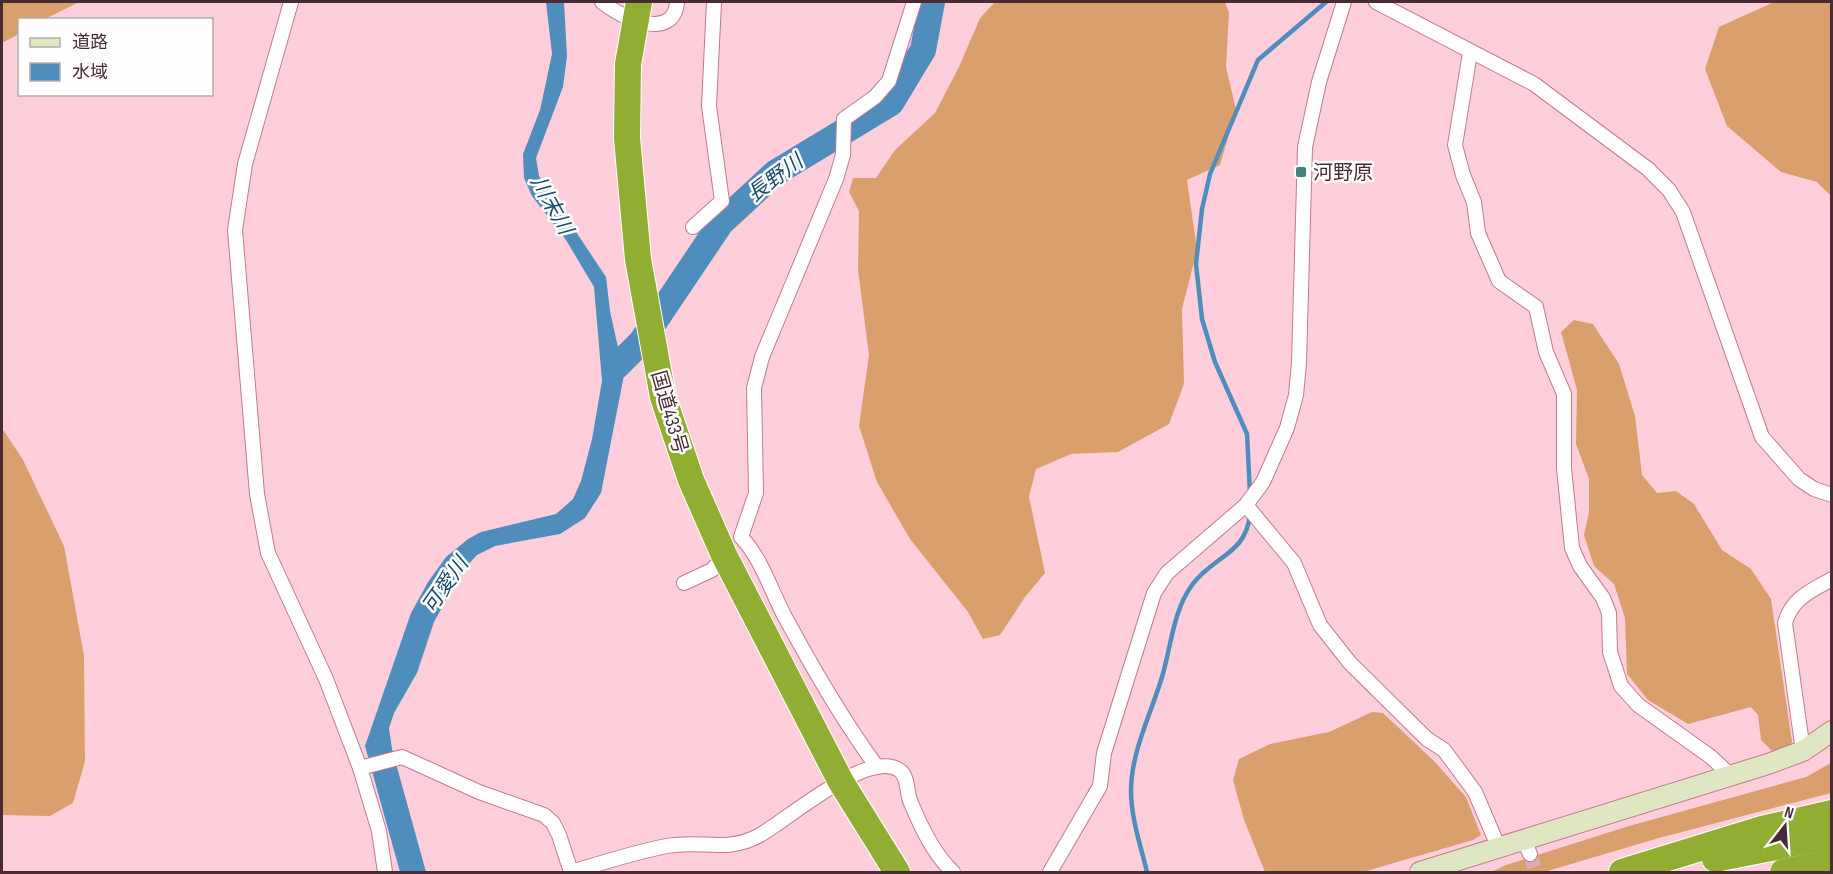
<svg xmlns="http://www.w3.org/2000/svg" width="1833" height="874" font-family="'Sofia Sans Condensed','Noto Sans JP',sans-serif">
	<style>
		.forest { fill: #d9a06d }
		.water { fill: #4f8ebc }
		.lines { fill: none; stroke-linecap: round; stroke-linejoin: round }
		.stream { stroke: #4f8ebc; stroke-width: 4.5 }
		.river { stroke: #4f8ebc; stroke-width: 26 }
		.street-tunnel { stroke: #daaeb9; stroke-width: 14; stroke-dasharray: 14 7; stroke-linecap: butt }
		.street-casing { stroke: #c27b8f; stroke-width: 16 }
		.secondary-casing { stroke: #c27b8f; stroke-width: 22 }
		.highway-casing { stroke: #fff; stroke-width: 28 }
		.street { stroke: #fff; stroke-width: 14 }
		.secondary { stroke: #dee7c2; stroke-width: 20 }
		.highway { stroke: #91ae32; stroke-width: 26 }
		.poi-dot { fill: #3f8479; stroke: #fefefe; stroke-width: 2 }
		.labels { text-anchor: middle; stroke-width: 5; stroke-linejoin: round; paint-order: stroke }
		.poi-label { font-size: 20px; fill: #492b33; stroke: #fefefe; text-anchor: start }
		.street-label { font-size: 20px; fill: #492b33; stroke: #fefefe }
		.water-label { font-size: 21px; font-style: italic; fill: #1c4c6c; stroke: #fefefe }
	</style>
	<rect width="100%" height="100%" fill="#fecfda"/>
	<g class="forest">
		<polygon points="2,2 79,2 45,19 20,20 19,34 2,43"/>
		<polygon points="995,2 1225,2 1229,13 1226,67 1236,110 1220,165 1187,180 1197,250 1182,309 1184,384 1169,424 1118,452 1071,454 1036,469 1029,497 1045,573 1025,597 1000,635 983,639 968,612 910,539 877,482 859,426 869,355 858,270 859,211 849,192 853,178 876,178 895,150 935,113 959,67 980,18"/>
		<polygon points="1774,2 1831,2 1831,196 1817,182 1781,172 1727,126 1705,69 1719,27"/>
		<polygon points="1574,320 1593,324 1619,364 1635,416 1642,475 1657,493 1676,491 1694,504 1722,550 1751,569 1771,599 1792,742 1786,751 1775,754 1761,740 1758,715 1751,707 1688,724 1648,700 1627,674 1625,618 1614,584 1594,566 1584,535 1589,512 1589,479 1576,444 1577,390 1561,332"/>
		<polygon points="2,428 23,460 64,546 84,656 85,761 73,803 50,816 2,815"/>
		<polygon points="1372,712 1383,713 1434,761 1466,797 1481,835 1473,840 1363,872 1265,872 1244,820 1233,780 1239,759 1270,744 1329,732"/>
		<polygon points="1831,763 1831,793 1659,838 1544,872 1491,872 1506,865 1629,826 1806,777"/>
	</g>
	<polygon class="water" points="546,2 564,2 567,56 563,87 536,158 539,176 606,277 610,311 624,375 601,493 585,518 560,534 495,546 477,555 462,571 434,622 417,673 394,713 389,728 392,749 426,872 400,872 365,746 411,613 428,582 446,557 468,539 481,532 556,514 573,499 581,481 592,439 602,381 594,287 566,240 532,196 524,178 523,154 540,110 552,54"/>
	<g class="lines">
		<g class="stream">
			<polyline points="1250,493 1247,434 1215,362 1202,319 1196,264 1202,209 1210,174 1258,60 1326,2"/>
			<path d="M1147 872C1141 847 1131 818 1131 791 1131 752 1151 714 1162 677 1171 647 1173 611 1192 585 1214 555 1246 555 1250 514"/>
		</g>
		<polyline class="river" points="616,367 641,342 721,223 775,173 891,103 923,50 932,2"/>
		<polyline class="street-tunnel" points="1530,854 1536,872"/>
		<g class="street-casing">
			<g id="street">
				<polyline points="291,2 245,164 235,230 257,494 268,553 326,679 360,768 379,831 385,872"/>
				<path d="M602 2C621 18 674 42 677 2"/>
				<polyline points="1376,2 1534,84 1648,169 1669,190 1683,212 1762,437 1799,479 1814,489 1832,495"/>
				<polyline points="1470,53 1455,145 1463,175 1474,202 1478,233 1499,281 1536,307 1546,352 1564,394 1564,468 1572,548 1580,566 1603,598 1609,613 1610,652 1621,686 1638,705 1711,757 1730,775"/>
				<polyline points="693,227 722,201 709,106 714,2"/>
				<polyline points="1246,505 1294,563 1320,625 1350,663 1427,739 1444,750 1475,792 1498,846"/>
				<polyline points="684,583 712,570 726,554"/>
				<path d="M1803 751 1785 623C1792 598 1811 591 1832 579"/>
				<path d="M877 767C842 719 814 670 785 617 771 591 762 559 741 537L756 493 754 388 762 357 836 179 843 155 844 119 875 97 889 81 914 2"/>
				<polyline points="360,768 402,757 479,792 544,815 553,823 559,835 571,872"/>
				<polyline points="1523,838 1530,854"/>
				<path d="M571 872C602 863 635 852 667 846 701 839 726 854 760 835 787 820 868 749 899 770 909 776 906 793 911 803 921 827 934 855 953 872"/>
				<polyline points="1050,872 1100,786 1104,753 1154,593 1167,573 1246,505 1263,482 1287,428 1296,395 1299,363 1305,147 1319,82 1344,2"/>
			</g>
		</g>
		<g class="secondary-casing">
			<polyline id="secondary" points="1420,872 1768,764 1803,751 1832,731"/>
		</g>
		<g class="highway-casing">
			<g id="highway">
				<polyline points="639,2 628,64 627,138 638,259 663,397 691,480 724,555 841,782 897,872"/>
				<polyline points="1715,859 1832,836"/>
				<polyline points="1622,872 1762,829 1832,813"/>
				<polyline points="1783,872 1832,862"/>
			</g>
		</g>
		<use href="#street" class="street"/>
		<use href="#secondary" class="secondary"/>
		<use href="#highway" class="highway"/>
	</g>
	<rect class="poi-dot" x="1295" y="166" width="12" height="12" rx="3"/>
	<g class="labels">
		<g class="poi-label">
			<text x="1313" y="179">河野原</text>
		</g>
		<g class="street-label">
			<text transform="translate(670 412) rotate(74)" y="7">国道433号</text>
		</g>
		<g class="water-label">
			<text transform="translate(775 178) rotate(-37)" y="7">長野川</text>
			<text transform="translate(552 205) rotate(61)" y="7">川末川</text>
			<text transform="translate(445 585) rotate(-55)" y="7">可愛川</text>
		</g>
	</g>
	<rect width="1833" height="874" fill="none" stroke="#492b33" stroke-width="6"/>
	<rect x="18" y="18" width="195" height="78" fill="#fefefe" stroke="#b6aaad" stroke-width="1.5"/>
	<rect x="30" y="38" width="30" height="9" fill="#dee7c2" stroke="#b6aaad" stroke-width="1.5"/>
	<text x="72" y="48" font-size="18" fill="#492b33">道路</text>
	<rect x="30" y="63" width="30" height="18" fill="#4f8ebc" stroke="#b6aaad" stroke-width="1.5"/>
	<text x="72" y="78" font-size="18" fill="#492b33">水域</text>
	<g transform="translate(1785 826) rotate(17)" stroke="#fefefe" stroke-width="4.5" paint-order="stroke">
	<path d="M0-4.5L10 22L0 15L-10 22Z" fill="#492b33"/>
	<text y="-9" font-size="16" font-weight="bold" text-anchor="middle" fill="#492b33">N</text>
	</g>
</svg>
